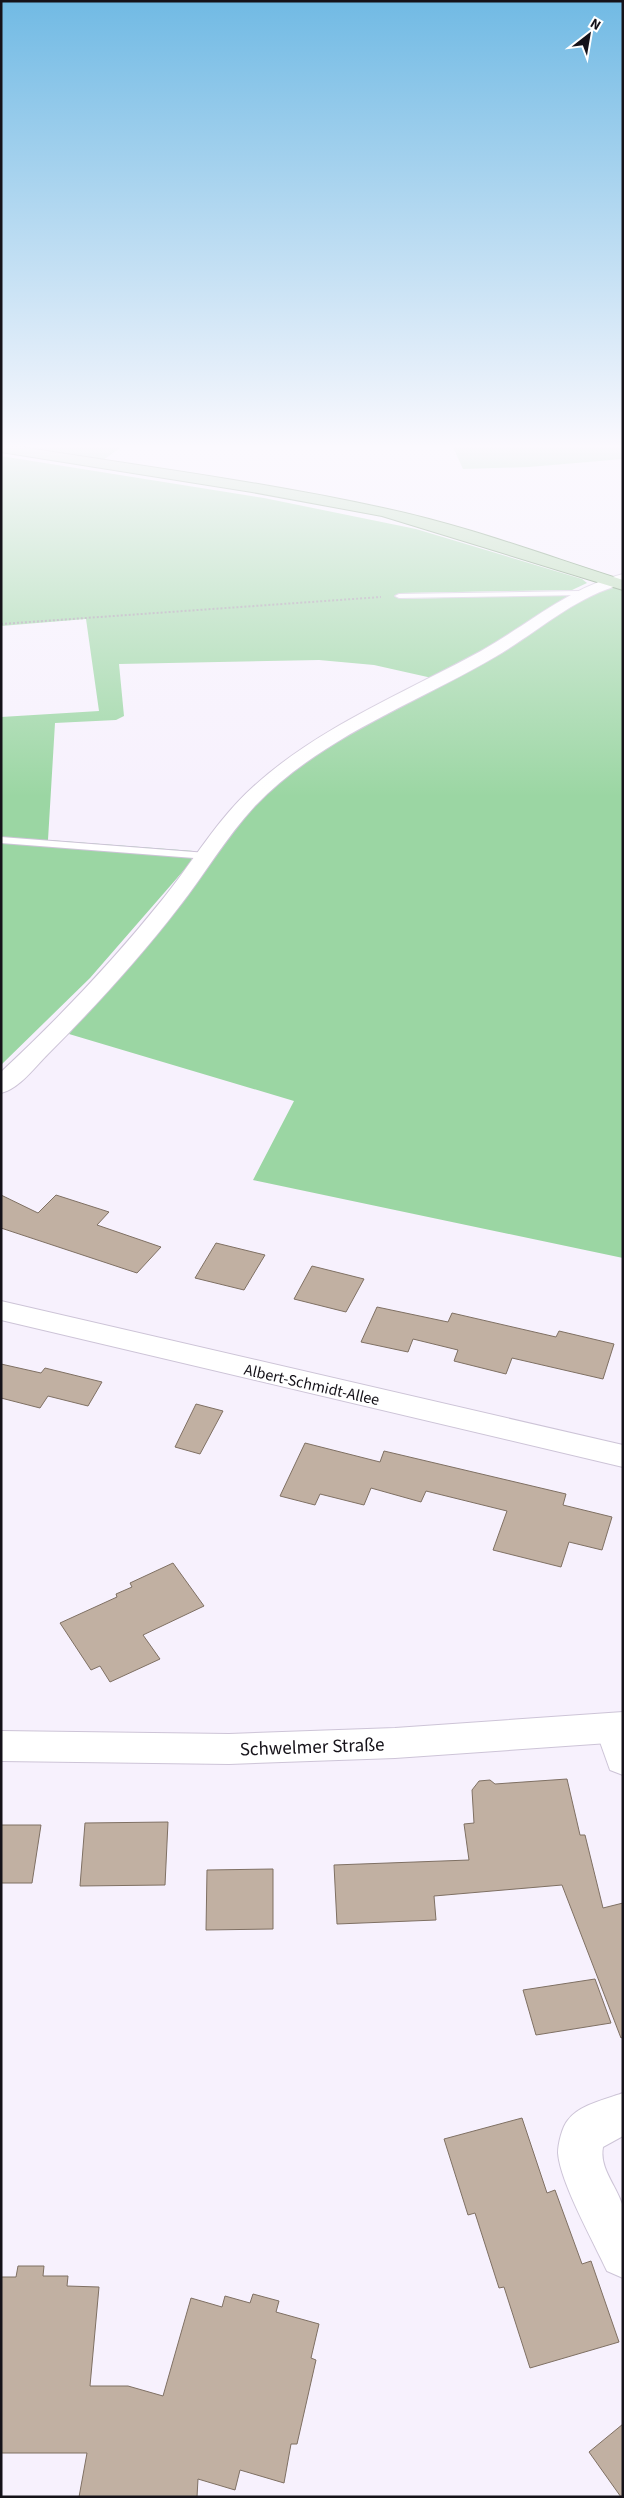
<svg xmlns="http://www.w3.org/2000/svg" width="624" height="2498" font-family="'Source Sans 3',sans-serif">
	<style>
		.green { fill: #9bd6a3 }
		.building { fill: #c1b0a2; stroke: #7f7063 }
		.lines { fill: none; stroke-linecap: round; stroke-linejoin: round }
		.service-casing { stroke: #cdc4d7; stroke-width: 2 }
		.minor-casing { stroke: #cdc4d7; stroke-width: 2 }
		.tertiary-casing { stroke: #cdc4d7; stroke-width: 2 }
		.primary-casing { stroke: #598256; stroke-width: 2 }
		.path { stroke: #9b96a0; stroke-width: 2; stroke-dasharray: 2 2; stroke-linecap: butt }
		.service { fill: #fff; fill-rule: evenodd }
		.minor { fill: #fff; fill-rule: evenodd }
		.tertiary { fill: #fff; fill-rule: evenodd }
		.primary { fill: #b1d8ad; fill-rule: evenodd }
		.labels { text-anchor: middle; stroke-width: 5; stroke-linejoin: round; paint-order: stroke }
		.street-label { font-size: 16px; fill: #151219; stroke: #fff }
		.near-street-label { font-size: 19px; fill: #151219; stroke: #fff }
	</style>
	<rect width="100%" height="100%" fill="#f7f1fd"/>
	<g class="green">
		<polygon points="14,447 121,447 102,461"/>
		<polygon points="453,447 623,447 623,459 529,467 463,469"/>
		<polygon points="1,456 264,498 416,529 582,579 587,583 572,590 400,593 400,599 569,595 494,647 432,678 374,665 319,660 119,664 124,716 116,720 55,723 48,840 193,851 191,862 90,978 1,1065 1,717 99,711 86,619 1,626"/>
		<polygon points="612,586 623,590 623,1258 253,1180 294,1101 69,1034 218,853 253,804 302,764 358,728 584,594"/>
	</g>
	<g class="building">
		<polygon points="1,1195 38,1213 56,1195 109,1212 97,1225 161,1247 137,1273 1,1228"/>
		<polygon points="216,1243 265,1255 244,1290 195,1278"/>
		<polygon points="312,1266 364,1279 346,1312 294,1299"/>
		<polygon points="377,1307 448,1322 452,1313 556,1337 559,1331 614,1344 603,1379 512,1358 506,1374 454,1361 458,1350 413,1339 408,1352 361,1342"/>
		<polygon points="1,1364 41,1373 45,1368 102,1382 88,1406 48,1396 40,1408 1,1398"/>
		<polygon points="196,1404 223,1411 200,1454 175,1447"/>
		<polygon points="305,1443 380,1462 384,1451 566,1494 563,1505 612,1517 602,1550 569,1542 561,1567 493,1550 507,1511 426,1491 421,1502 371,1488 364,1505 320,1494 315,1505 280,1496"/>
		<polygon points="173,1563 204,1606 143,1635 160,1659 110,1682 100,1666 91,1670 60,1623 117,1597 116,1594 132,1587 130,1583"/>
		<polygon points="567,1779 580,1835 585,1835 603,1908 623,1903 623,2037 621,2038 562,1885 434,1896 436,1920 337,1924 334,1865 469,1860 464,1824 474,1823 472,1790 479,1781 490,1780 495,1784"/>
		<polygon points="168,1822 165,1885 80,1886 85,1823"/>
		<polygon points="1,1825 41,1825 32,1883 1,1883"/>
		<polygon points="273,1869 273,1929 206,1930 207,1870"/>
		<polygon points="595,1979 611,2023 536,2035 523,1990"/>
		<polygon points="522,2118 547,2193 555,2190 582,2264 591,2261 619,2342 530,2368 504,2287 499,2288 475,2213 468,2215 444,2139"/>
		<polygon points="18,2266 44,2266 43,2276 68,2276 67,2286 99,2287 90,2386 128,2386 163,2396 191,2298 222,2307 225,2296 250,2303 253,2294 279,2301 276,2312 319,2324 311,2358 316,2360 297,2444 291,2444 284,2483 240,2470 235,2490 198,2479 197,2497 79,2497 87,2453 1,2453 1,2277 16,2277"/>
		<polygon points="623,2424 623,2497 621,2497 589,2452"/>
	</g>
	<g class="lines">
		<g class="service-casing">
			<g id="service">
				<polygon points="578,591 582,593 581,595 399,598 395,596 399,594"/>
				<polygon points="1,837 207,853 212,856 207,859 1,843"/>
			</g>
		</g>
		<g class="minor-casing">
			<g id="minor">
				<path d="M623 574V584C574 597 538 632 495 657 415 704 321 737 255 806 226 837 205 874 179 907 139 959 94 1008 48 1054 35 1067 19 1089 1 1093V1072C59 1018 113 961 162 900 193 862 217 819 254 786 319 727 404 693 481 651 529 624 568 588 623 574Z"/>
				<polygon points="1,1301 623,1445 623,1467 1,1320"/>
				<polygon points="613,1713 623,1716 623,1775 610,1770 595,1728 600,1717"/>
				<path d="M623 2093V2136L603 2147C599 2168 616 2185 622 2204 624 2218 623 2261 623 2278L607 2271C594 2243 560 2182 558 2153 558 2144 562 2127 568 2120 579 2105 606 2099 623 2093Z"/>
			</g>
		</g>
		<g class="tertiary-casing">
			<polygon id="tertiary" points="623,1712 623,1742 395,1758 229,1764 1,1761 1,1731 229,1734 395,1728"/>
		</g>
		<g class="primary-casing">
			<path id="primary" d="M1 447H21C141 466 264 482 383 508 464 525 544 555 623 580V590L382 516 252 492 1 452Z"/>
		</g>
		<polyline class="path" points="1,624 381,597"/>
		<use href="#service" class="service"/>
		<use href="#minor" class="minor"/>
		<use href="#tertiary" class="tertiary"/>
		<use href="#primary" class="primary"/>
	</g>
	<linearGradient id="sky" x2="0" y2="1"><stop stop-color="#71bae4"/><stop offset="0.56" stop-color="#fbf9fe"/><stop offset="1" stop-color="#fbf9fe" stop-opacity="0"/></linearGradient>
	<rect width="624" height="797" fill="url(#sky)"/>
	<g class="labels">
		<g class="street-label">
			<text transform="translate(312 1384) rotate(13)" y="6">Albert-Schmidt-Allee</text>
		</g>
		<g class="near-street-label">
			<text transform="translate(312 1746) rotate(-2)" y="7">Schwelmer Straße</text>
		</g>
	</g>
	<rect width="624" height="2498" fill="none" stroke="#151219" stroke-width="5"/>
	<g transform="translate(589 35) rotate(31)" stroke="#ffffff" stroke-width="4" paint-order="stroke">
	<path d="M0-4L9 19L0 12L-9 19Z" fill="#151219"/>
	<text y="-8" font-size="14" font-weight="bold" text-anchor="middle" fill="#151219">N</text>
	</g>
</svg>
